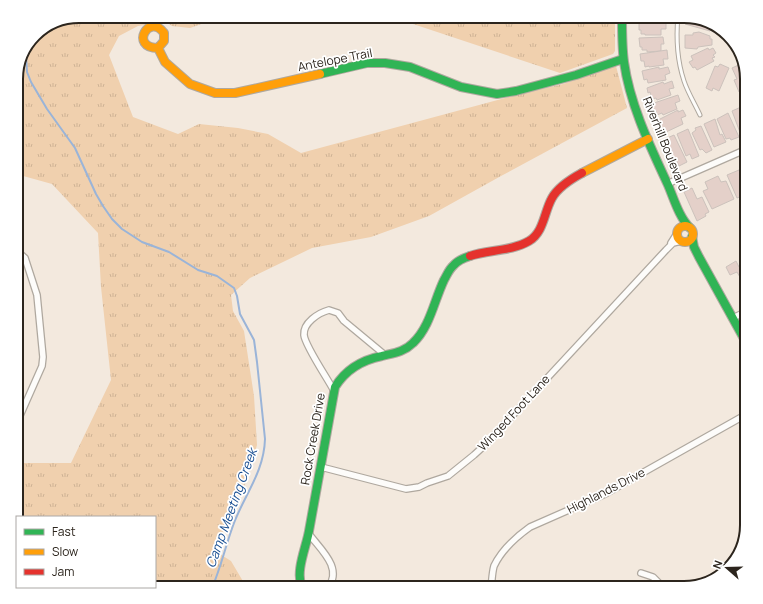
<svg xmlns="http://www.w3.org/2000/svg" width="763" height="604" font-family="Manrope,sans-serif">
	<style>
		.grass { fill: url(#grass-tufts) }
		.lines { fill: none; stroke-linecap: round; stroke-linejoin: round }
		.stream { stroke: #9ab4d8; stroke-width: 2 }
		.building { fill: #e4d0c9; stroke: #ccc2bc }
		.lane-casing { stroke: #afa89f; stroke-width: 5 }
		.street-casing { stroke: #afa89f; stroke-width: 8 }
		.fast-casing { stroke: #afa89f; stroke-width: 10 }
		.slow-casing { stroke: #afa89f; stroke-width: 10 }
		.jam-casing { stroke: #afa89f; stroke-width: 10 }
		.lane { stroke: #fdfcfa; stroke-width: 3 }
		.street { stroke: #fdfcfa; stroke-width: 5.5 }
		.fast { stroke: #30b455; stroke-width: 8 }
		.slow { stroke: #ff9f0a; stroke-width: 8 }
		.jam { stroke: #e5322d; stroke-width: 8 }
		.labels { text-anchor: middle; stroke-width: 3.5; stroke-linejoin: round; paint-order: stroke }
		.street-label { font-size: 12px; fill: #2c251d; stroke: #fff }
		.water-label { font-size: 13px; font-style: italic; fill: #184e92; stroke: #fff }
		.rim { fill: none; stroke: #2c251d; stroke-width: 2 }
	</style>
	<defs>
		<pattern id="grass-tufts" width="24" height="20" patternUnits="userSpaceOnUse"><rect width="24" height="20" fill="#f0d0ae"/><path d="M3 7l-1-3M5 7V3M7 7l1-3M15 17l-1-3M17 17v-4M19 17l1-3" fill="none" stroke="#ceb295"/></pattern>
	</defs>
	<rect width="100%" height="100%" fill="#f3e9de"/>
	<g class="grass">
		<polygon points="79,16 224,16 190,28 172,26 166,22 138,26 119,36 109,55 133,117 178,134 199,124 238,128 268,134 301,153 505,98 563,84 616,66 627,108 501,176 429,216 371,237 312,248 250,278 231,295 233,311 244,331 254,396 257,445 247,480 215,551 231,561 247,588 76,587 155,587 155,517 17,517 17,531 16,529 16,463 71,463 111,380 101,287 98,233 52,184 16,174 16,74 37,32"/>
		<polygon points="389,16 615,16 615,51 613,54 560,73"/>
	</g>
	<g class="lines">
		<path class="stream" d="M26 55 27 72 31 82 47 109 75 148 96 194 103 206 112 219 122 229 142 242 169 252 198 270 217 276 234 288 237 296 240 314 254 340 257 362 265 439C264 472 245 494 234 523 226 544 221 567 212 588"/>
	</g>
	<g class="building">
		<polygon points="639,16 662,16 662,19 643,18 643,17"/>
		<polygon points="685,16 711,26 710,31 685,24 687,18"/>
		<polygon points="666,20 666,29 661,29 661,35 645,35 645,34 641,34 641,30 639,30 639,21"/>
		<polygon points="699,32 710,36 710,39 712,39 712,45 698,47 697,49 685,48 685,35 693,35 693,33"/>
		<polygon points="663,37 664,44 661,44 661,51 647,52 647,50 642,50 642,47 640,47 639,38"/>
		<polygon points="708,48 709,50 713,48 716,53 713,55 715,57 712,58 714,61 697,70 695,67 693,68 689,62 693,60 691,56"/>
		<polygon points="667,50 668,59 663,59 664,65 649,67 649,66 645,67 644,61 641,61 640,54"/>
		<polygon points="743,63 747,79 747,90 739,92 734,80 737,79 732,68"/>
		<polygon points="720,64 729,68 719,91 713,88 712,91 706,88 715,66 718,67"/>
		<polygon points="659,67 659,69 668,67 670,73 665,75 666,80 648,83 647,79 644,80 642,71"/>
		<polygon points="672,81 674,88 669,89 671,95 657,100 656,98 652,99 650,92 648,93 647,88 663,82 664,84"/>
		<polygon points="678,95 680,101 675,103 677,109 663,115 662,113 657,115 656,111 654,112 651,104"/>
		<polygon points="747,100 747,113 742,102"/>
		<polygon points="741,107 747,121 747,132 741,135 732,111"/>
		<polygon points="678,110 678,112 683,110 686,116 681,118 683,124 664,133 658,120"/>
		<polygon points="728,113 739,137 731,140 730,138 726,139 717,119"/>
		<polygon points="715,119 720,135 722,134 726,142 714,147 704,124"/>
		<polygon points="701,126 712,150 706,153 702,149 700,150 692,133 696,130 695,128"/>
		<polygon points="688,129 699,156 692,159 690,154 686,156 677,134"/>
		<polygon points="674,135 687,162 679,166 676,160 674,161 673,158 671,159 664,144 667,143 665,139"/>
		<polygon points="747,165 747,184 740,168"/>
		<polygon points="739,170 747,189 747,194 737,198 727,175"/>
		<polygon points="718,176 721,182 726,181 734,199 712,209 703,191 708,189 705,182"/>
		<polygon points="692,188 697,199 702,197 709,212 705,214 706,216 697,221 684,192"/>
		<polygon points="736,261 739,267 747,264 747,282 744,284 737,272 730,275 726,267"/>
	</g>
	<g class="lines">
		<g class="lane-casing">
			<path id="lane" d="M678 16C676 37 677 60 684 81 688 93 695 104 700 115"/>
		</g>
		<g class="street-casing">
			<g id="street">
				<polyline points="667,184 747,149"/>
				<polyline points="671,243 678,232"/>
				<polyline points="733,318 747,311"/>
				<path d="M334 391C328 379 305 346 304 335 303 323 318 313 329 310L338 313 344 321 385 355"/>
				<polyline points="16,420 19,418 42,366 43,357 37,295 25,258 16,250"/>
				<polyline points="321,467 406,489 419,487 427,483 448,476 474,455 486,444 666,250 673,243 681,241"/>
				<path d="M309 534C321 550 343 568 328 588"/>
				<polyline points="641,573 653,577 664,588"/>
				<path d="M491 588C492 581 492 573 494 566 501 551 516 537 530 527L605 494 747 414"/>
			</g>
		</g>
		<g class="fast-casing">
			<g id="fast">
				<path d="M622 16C622 31 622 47 624 62 630 105 650 146 668 185 674 199 679 217 690 228"/>
				<polyline points="320,74 367,63 385,63 410,67 461,87 497,94 516,91 576,75 623,59"/>
				<polyline points="692,237 694,247 699,257 747,344"/>
				<path d="M302 588C295 571 306 548 309 531 318 483 326 435 335 387 346 369 362 360 382 356 394 353 404 352 413 343 430 327 434 301 444 280 447 275 449 269 454 265 458 260 464 258 470 256"/>
			</g>
		</g>
		<g class="slow-casing">
			<g id="slow">
				<path d="M158 48 164 41V33C149 12 129 48 158 48L165 62 190 84 215 93H235L320 74"/>
				<polyline points="582,173 648,139"/>
				<circle cx="685" cy="234" r="8"/>
			</g>
		</g>
		<g class="jam-casing">
			<path id="jam" d="M470 256C488 250 512 251 529 241 544 232 544 212 552 198 558 187 571 179 582 173"/>
		</g>
		<use href="#lane" class="lane"/>
		<use href="#street" class="street"/>
		<use href="#fast" class="fast"/>
		<use href="#slow" class="slow"/>
		<use href="#jam" class="jam"/>
	</g>
	<g class="labels">
		<g class="street-label">
			<text transform="translate(335 60) rotate(-11)" y="4">Antelope Trail</text>
			<text transform="translate(665 144) rotate(68)" y="4">Riverhill Boulevard</text>
			<text transform="translate(514 413) rotate(-47)" y="4">Winged Foot Lane</text>
			<text transform="translate(313 439) rotate(-80)" y="4">Rock Creek Drive</text>
			<text transform="translate(606 491) rotate(-27)" y="4">Highlands Drive</text>
		</g>
		<g class="water-label">
			<text transform="translate(231 508) rotate(-70)" y="5">Camp Meeting Creek</text>
		</g>
	</g>
	<path d="M0 0H763V604H0ZM79 23H684A56 56 0 0 1 740 79V525A56 56 0 0 1 684 581H79A56 56 0 0 1 23 525V79A56 56 0 0 1 79 23Z" fill="#fff" fill-rule="evenodd"/>
	<path class="rim" d="M79 23H684A56 56 0 0 1 740 79V525A56 56 0 0 1 684 581H79A56 56 0 0 1 23 525V79A56 56 0 0 1 79 23Z"/>
	<rect x="16" y="516" width="140" height="72" fill="#ffffff" stroke="#aba8a5"/>
	<rect x="24" y="529" width="20" height="6" fill="#30b455" stroke="#aba8a5"/>
	<text x="52" y="536" font-size="12" fill="#2c251d">Fast</text>
	<rect x="24" y="549" width="20" height="6" fill="#ff9f0a" stroke="#aba8a5"/>
	<text x="52" y="556" font-size="12" fill="#2c251d">Slow</text>
	<rect x="24" y="569" width="20" height="6" fill="#e5322d" stroke="#aba8a5"/>
	<text x="52" y="576" font-size="12" fill="#2c251d">Jam</text>
	<g transform="translate(727 568) rotate(290)" stroke="#ffffff" stroke-width="3" paint-order="stroke">
	<path d="M0-3L7 15L0 10L-7 15Z" fill="#2c251d"/>
	<text y="-6" font-size="11" font-weight="bold" text-anchor="middle" fill="#2c251d">N</text>
	</g>
</svg>
